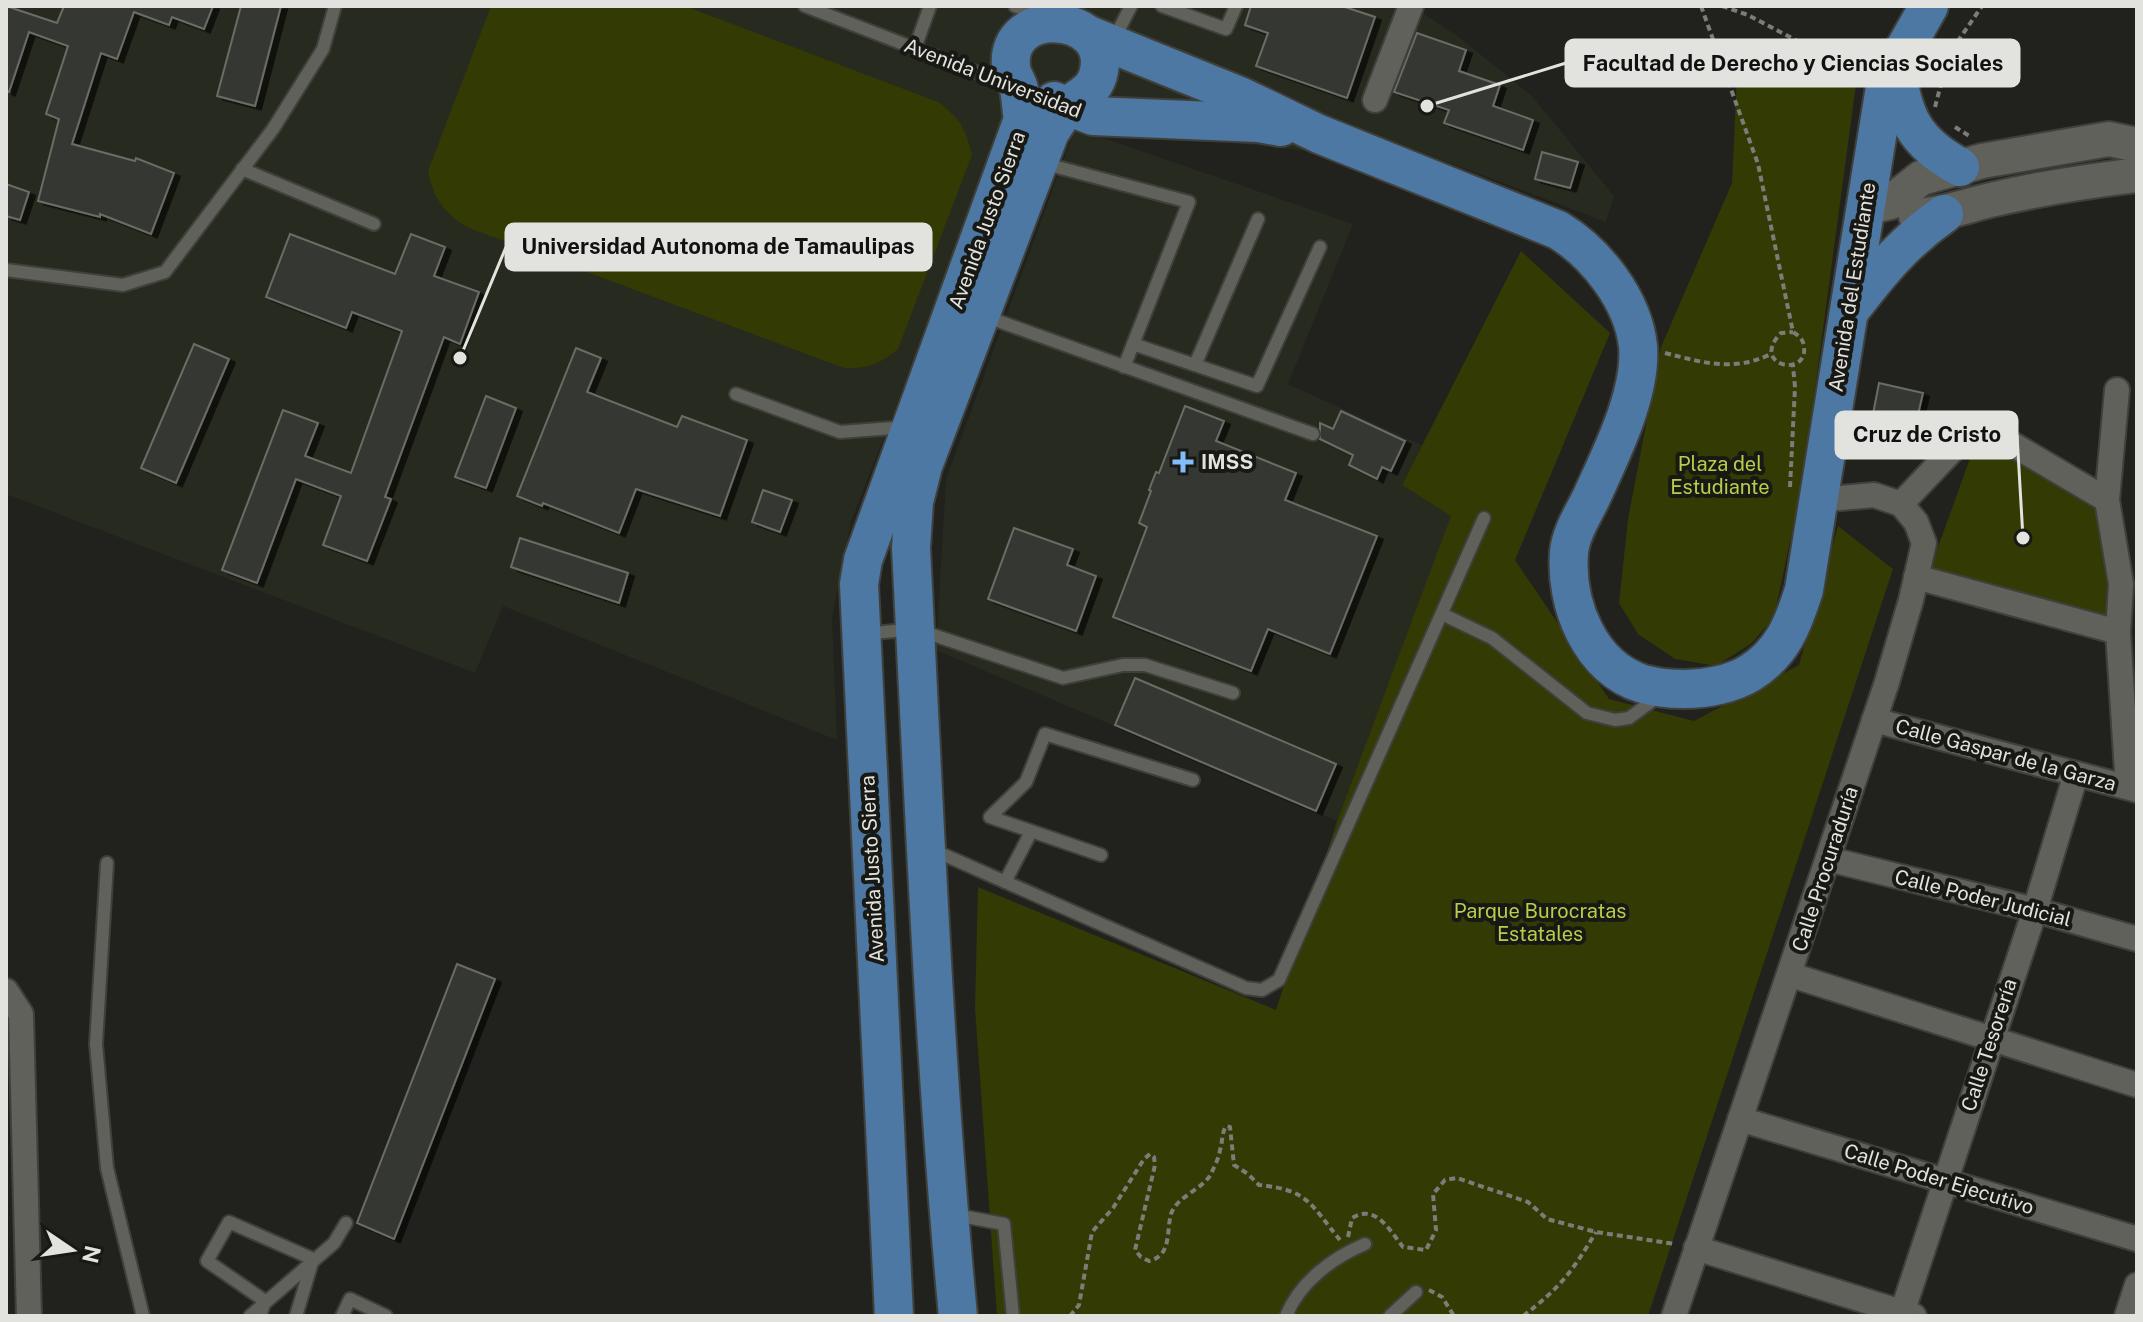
<svg xmlns="http://www.w3.org/2000/svg" width="2143" height="1322" font-family="'Public Sans',sans-serif">
	<style>
		.built { fill: #272a1e }
		.green { fill: #333a04 }
		.building { fill: #363731; stroke: #6b6c66; stroke-width: 2; filter: url(#shadow) }
		.lines { fill: none; stroke-linecap: round; stroke-linejoin: round }
		.lane-casing { stroke: #3f403b; stroke-width: 16 }
		.street-casing { stroke: #3f403b; stroke-width: 28 }
		.secondary-casing { stroke: #3f403b; stroke-width: 38 }
		.primary-casing { stroke: #3f403b; stroke-width: 42 }
		.path { stroke: #7c7d78; stroke-width: 4; stroke-dasharray: 6 4; stroke-linecap: butt }
		.lane { stroke: #60615b; stroke-width: 12 }
		.street { stroke: #60615b; stroke-width: 24 }
		.secondary { stroke: #60615b; stroke-width: 34 }
		.primary { stroke: #4d78a3; stroke-width: 38 }
		.poi-dot { fill: #84bcfb; stroke: #181914; stroke-width: 3 }
		.labels { text-anchor: middle; stroke-width: 8; stroke-linejoin: round; paint-order: stroke }
		.street-label { font-size: 20px; fill: #e2e3df; stroke: #181914 }
		.poi-label { font-size: 20px; font-weight: bold; fill: #e2e3df; stroke: #181914; text-anchor: start }
		.park-label { font-size: 20px; fill: #b9cd49; stroke: #181914 }
		.leader { fill: none; stroke: #e2e3df; stroke-width: 3 }
		.callout-dot { fill: #e2e3df; stroke: #181914; stroke-width: 3 }
		.callout { fill: #e2e3df; stroke: #e2e3df; stroke-width: 3 }
		.callout-label { font-size: 22px; text-anchor: middle; font-weight: bold; fill: #111 }
	</style>
	<defs>
		<filter id="shadow"><feDropShadow dx="6" dy="3.5" stdDeviation="0" flood-color="#0009"/></filter>
	</defs>
	<rect width="100%" height="100%" fill="#21221d"/>
	<polygon class="built" points="6,6 1412,6 1459,37 1531,95 1614,196 1606,222 1331,118 1315,152 1165,135 1080,130 1353,224 1288,384 1422,445 1402,485 1452,516 1337,821 936,650 946,479 1075,129 1005,124 851,522 832,617 837,740 503,606 475,673 6,494"/>
	<g class="green">
		<path d="M491 6H685L938 102C961 119 965 128 972 155L898 349C880 364 868 369 844 368L469 228C445 215 433 198 428 171Z"/>
		<polygon points="1813,60 1857,77 1802,485 1774,617 1752,643 1716,666 1675,659 1638,634 1619,603 1628,519 1661,347 1732,183 1737,75 1781,61"/>
		<polygon points="1521,251 1610,333 1515,560 1609,699 1694,721 1799,665 1838,526 1893,569 1648,1316 997,1316 975,1008 978,887 1276,1010 1337,821 1451,516 1402,485"/>
		<polygon points="1978,436 2101,505 2110,573 2107,622 1929,572"/>
	</g>
	<g class="building">
		<polygon points="6,6 57,23 64,6 213,6 204,29 172,17 169,25 134,12 117,59 101,53 72,144 135,161 136,158 174,173 151,234 100,214 100,217 38,201 59,119 46,114 68,46 29,32 9,92 6,91"/>
		<polygon points="241,6 281,6 255,106 217,96"/>
		<polygon points="1251,6 1342,6 1375,17 1347,98 1256,66 1268,33 1245,25"/>
		<polygon points="1417,33 1466,50 1459,71 1500,85 1493,106 1533,120 1523,150 1444,123 1449,110 1394,92"/>
		<polygon points="1542,152 1578,162 1570,188 1535,179"/>
		<polygon points="6,184 29,192 20,220 6,216"/>
		<polygon points="290,234 395,274 411,234 445,247 434,276 479,292 460,344 444,337 385,497 391,499 367,561 323,545 341,496 296,479 257,583 222,570 283,410 318,423 305,456 351,473 402,331 352,312 346,328 266,297"/>
		<polygon points="194,344 229,359 176,483 141,468"/>
		<polygon points="576,348 601,358 587,392 677,427 682,416 747,440 720,516 636,489 619,533 543,503 542,506 517,496"/>
		<polygon points="1879,383 1923,393 1916,423 1873,414"/>
		<polygon points="486,396 516,408 486,488 455,477"/>
		<polygon points="1185,406 1224,421 1216,441 1296,473 1285,500 1377,536 1330,654 1268,629 1251,671 1113,617 1147,527 1139,523 1151,491 1149,490 1156,472 1159,473"/>
		<polygon points="1341,411 1405,441 1391,471 1382,467 1377,479 1349,465 1353,455 1320,439 1320,423 1333,429"/>
		<polygon points="763,490 792,500 780,532 752,522"/>
		<polygon points="1014,528 1073,549 1067,565 1096,576 1076,631 988,599"/>
		<polygon points="520,538 628,573 619,603 511,567"/>
		<polygon points="1135,678 1336,764 1316,811 1115,725"/>
		<polygon points="457,964 495,979 394,1239 357,1223"/>
	</g>
	<g class="lines">
		<g class="lane-casing">
			<g id="lane">
				<polyline points="805,6 1007,84"/>
				<polyline points="1015,6 1042,16"/>
				<polyline points="1162,6 1226,29 1236,6"/>
				<polyline points="1113,41 1131,6"/>
				<polyline points="915,48 930,6"/>
				<polyline points="1042,163 1189,202 1124,367"/>
				<polyline points="242,169 374,224"/>
				<polyline points="6,270 123,285 165,272 273,129 323,49 335,6"/>
				<polyline points="984,316 1313,434"/>
				<polyline points="1133,344 1257,386 1320,247"/>
				<polyline points="1195,365 1258,219"/>
				<polyline points="736,394 840,432 906,427"/>
				<polyline points="1442,614 1492,638 1587,713 1615,720 1629,718 1659,696"/>
				<polyline points="864,634 915,629 1063,678 1123,665 1145,665 1233,693"/>
				<polyline points="933,850 1246,988 1262,990 1279,980 1484,518"/>
				<polyline points="1101,855 990,817 1026,782 1045,734 1193,780"/>
				<polyline points="107,863 96,1044 107,1168 143,1316"/>
				<polyline points="1005,882 1031,832"/>
				<polyline points="956,1215 1004,1224 1013,1316"/>
				<polyline points="250,1316 334,1243 346,1223"/>
				<polyline points="260,1316 265,1301 207,1261 229,1222 313,1259 296,1316"/>
				<polyline points="342,1316 350,1299 386,1316"/>
				<path d="M1286 1316C1300 1282 1332 1258 1365 1244"/>
				<polyline points="1390,1316 1416,1292"/>
			</g>
		</g>
		<g class="street-casing">
			<g id="street">
				<polyline points="1375,100 1411,6"/>
				<polyline points="2117,390 2107,500 2121,584 2118,632 2128,787"/>
				<polyline points="1901,504 1974,427 1988,430 2107,500"/>
				<polyline points="1916,577 2118,632"/>
				<polyline points="1874,720 2137,790"/>
				<polyline points="1828,859 2035,910 2137,939"/>
				<polyline points="1791,975 2137,1085"/>
				<polyline points="6,991 21,1014 29,1316"/>
				<polyline points="1740,1119 2137,1239"/>
				<polyline points="1696,1248 1914,1316"/>
				<polyline points="1674,1316 1887,682 1911,600 1924,543 1916,522 1901,504 1874,495 1818,500"/>
				<polyline points="1901,1316 2035,910 2076,774"/>
				<polyline points="2127,1316 2137,1285"/>
			</g>
		</g>
		<g class="secondary-casing">
			<g id="secondary">
				<polyline points="1865,208 1891,202 1921,178 1982,161 2109,139 2137,145"/>
				<path d="M1916 216C1943 215 1968 205 1995 199 2042 188 2089 181 2137 175"/>
			</g>
		</g>
		<g class="primary-casing">
			<g id="primary">
				<path d="M1089 35 1240 96 1319 134 1558 230C1596 253 1633 300 1638 346 1642 393 1611 454 1592 496 1584 513 1571 532 1569 552 1565 604 1589 667 1643 684 1657 688 1672 689 1685 689 1706 689 1732 684 1750 673 1782 653 1793 625 1804 590L1885 87 1896 64 1929 6"/>
				<path d="M1896 67C1903 117 1914 142 1960 167"/>
				<polyline points="1054,101 1093,116 1259,123 1281,127"/>
				<path d="M1852 308C1882 269 1904 242 1944 214"/>
				<path d="M894 1316 859 584 863 560 1023 119C1021 109 1021 99 1019 89 1017 81 1011 74 1011 66 1005 5 1111 12 1099 71 1095 92 1081 94 1068 107 1061 113 1056 124 1050 132L923 466 914 502 911 548C924 804 934 1061 958 1316"/>
			</g>
		</g>
		<g class="path">
			<path d="M1701 6 1758 164 1793 332C1799 336 1804 340 1804 347 1808 378 1749 366 1781 333L1793 332"/>
			<polyline points="1722,6 1748,15 1862,75"/>
			<polyline points="1935,107 1949,54 1982,6"/>
			<polyline points="1955,127 1971,137"/>
			<path d="M1665 353C1705 363 1733 372 1771 354"/>
			<polyline points="1790,487 1795,387 1793,366"/>
			<path d="M1348 1237 1352 1218C1376 1203 1390 1231 1403 1247L1426 1250 1436 1230 1433 1194 1445 1180 1457 1178 1528 1202 1547 1219 1596 1232 1675 1244"/>
			<polyline points="1429,1290 1442,1297 1454,1316"/>
			<path d="M1070 1316 1079 1305 1092 1232 1113 1208 1144 1159 1150 1154 1154 1157 1155 1165 1135 1250 1141 1257 1149 1261C1172 1255 1166 1233 1171 1214 1177 1196 1202 1190 1211 1174 1214 1167 1219 1158 1220 1150 1223 1141 1221 1135 1226 1126L1230 1127 1234 1165 1248 1174 1259 1185C1309 1190 1310 1204 1340 1240"/>
			<path d="M1523 1316C1560 1288 1572 1272 1596 1232"/>
		</g>
		<use href="#lane" class="lane"/>
		<use href="#street" class="street"/>
		<use href="#secondary" class="secondary"/>
		<use href="#primary" class="primary"/>
	</g>
	<path class="poi-dot" d="M1179 450h8v8h8v8h-8v8h-8v-8h-8v-8h8z"/>
	<g class="labels">
		<g class="street-label">
			<text transform="translate(993 78) rotate(21)" y="7">Avenida Universidad</text>
			<text transform="translate(987 220) rotate(-70)" y="7">Avenida Justo Sierra</text>
			<text transform="translate(1852 287) rotate(-81)" y="7">Avenida del Estudiante</text>
			<text transform="translate(2006 755) rotate(15)" y="7">Calle Gaspar de la Garza</text>
			<text transform="translate(872 869) rotate(-93)" y="7">Avenida Justo Sierra</text>
			<text transform="translate(1825 869) rotate(-72)" y="7">Calle Procuraduría</text>
			<text transform="translate(1983 898) rotate(14)" y="7">Calle Poder Judicial</text>
			<text transform="translate(1989 1045) rotate(-72)" y="7">Calle Tesorería</text>
			<text transform="translate(1939 1179) rotate(17)" y="7">Calle Poder Ejecutivo</text>
		</g>
		<g class="poi-label">
			<text x="1201" y="469">IMSS</text>
		</g>
		<g class="park-label">
			<text x="1720" y="471">Plaza del<tspan x="1720" dy="23">Estudiante</tspan></text>
			<text x="1540" y="918">Parque Burocratas<tspan x="1540" dy="23">Estatales</tspan></text>
		</g>
	</g>
	<path class="leader" d="M1427 106L1566 63M460 358L506 247M2023 538L2017 435"/>
	<g class="callout-dot">
		<circle cx="1427" cy="106" r="8"/>
		<circle cx="460" cy="358" r="8"/>
		<circle cx="2023" cy="538" r="8"/>
	</g>
	<g class="callout">
		<rect x="1566" y="40" width="453" height="46" rx="8"/>
		<rect x="506" y="224" width="425" height="46" rx="8"/>
		<rect x="1836" y="412" width="181" height="46" rx="8"/>
	</g>
	<g class="callout-label">
		<text x="1793" y="71">Facultad de Derecho y Ciencias Sociales</text>
		<text x="718" y="254">Universidad Autonoma de Tamaulipas</text>
		<text x="1927" y="442">Cruz de Cristo</text>
	</g>
	<rect width="2143" height="1322" fill="none" stroke="#e2e3df" stroke-width="16"/>
	<g transform="translate(72 1250) rotate(103)" stroke="#181914" stroke-width="6" paint-order="stroke">
	<path d="M0-6L14 30L0 20L-14 30Z" fill="#e2e3df"/>
	<text y="-12" font-size="22" font-weight="bold" text-anchor="middle" fill="#e2e3df">N</text>
	</g>
</svg>
